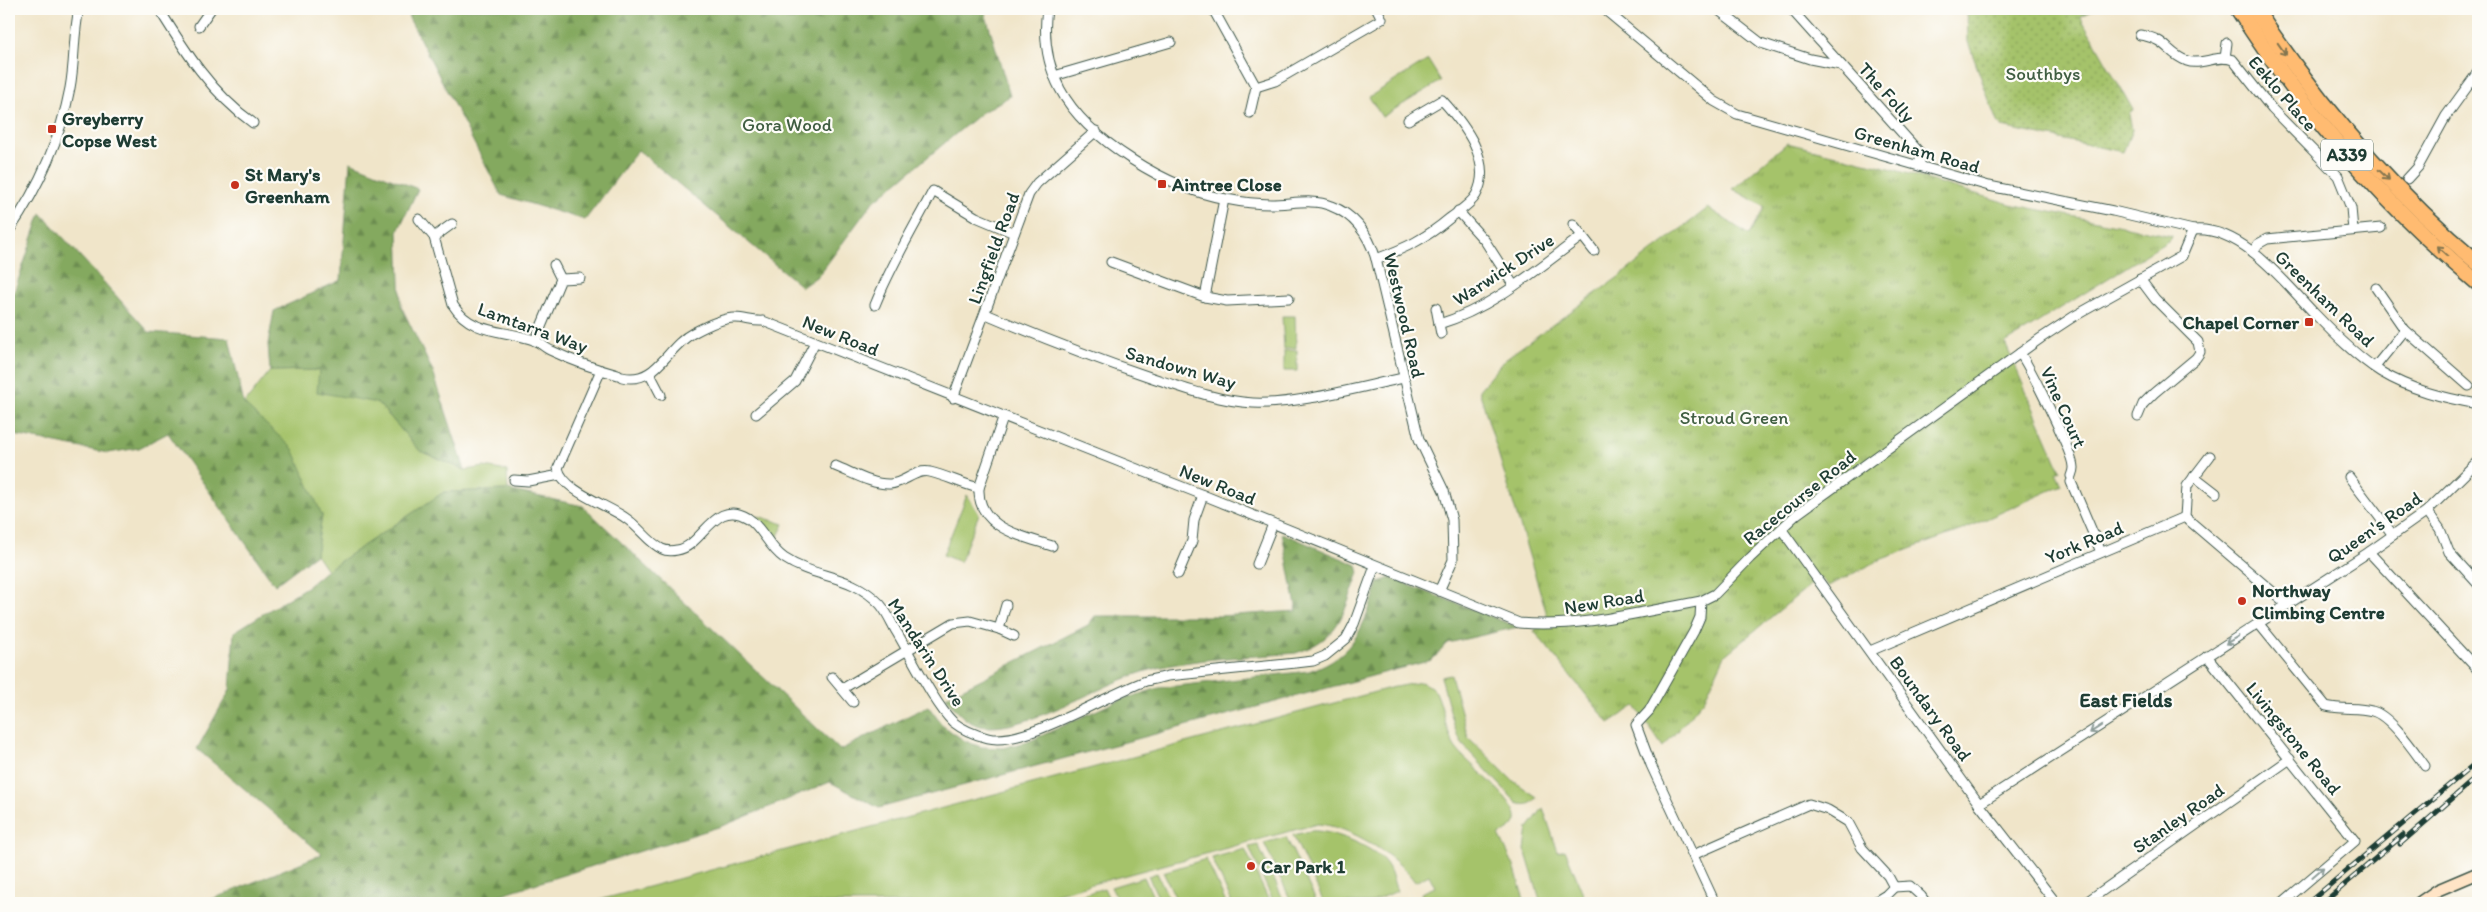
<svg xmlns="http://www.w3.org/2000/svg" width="2487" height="912" font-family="Itim,sans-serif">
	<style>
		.grass { fill: #a5c36b; stroke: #628050 }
		.forest { fill: url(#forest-firs); stroke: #52734a }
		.park { fill: url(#park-tufts); stroke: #628050 }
		.garden { fill: url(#garden-dots); stroke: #628050 }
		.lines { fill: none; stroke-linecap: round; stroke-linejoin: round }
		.street-casing { stroke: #3e564a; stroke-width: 11 }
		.secondary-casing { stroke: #3e564a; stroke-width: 14 }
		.highway-casing { stroke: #3e564a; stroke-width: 18 }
		.street { stroke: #fff; stroke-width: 9 }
		.secondary { stroke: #ffe4c6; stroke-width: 11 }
		.highway { stroke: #ffbb71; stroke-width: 15 }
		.rail-casing { stroke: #1f3d34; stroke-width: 5 }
		.rail { stroke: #fdfcf7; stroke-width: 3; stroke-dasharray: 9; stroke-linecap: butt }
		.oneway { stroke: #84764f }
		.oneway2 { stroke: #8f9e9a }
		.poi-dot { fill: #c8321e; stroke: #fdfcf7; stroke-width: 2 }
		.labels { text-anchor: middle; stroke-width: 4.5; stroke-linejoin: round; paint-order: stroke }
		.shield { fill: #fdfcf7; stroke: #62766e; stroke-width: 1 }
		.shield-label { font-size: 18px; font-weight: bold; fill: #1f3d34 }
		.park-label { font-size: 19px; fill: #405e42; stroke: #fdfcf7 }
		.street-label { font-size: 19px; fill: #1f3d34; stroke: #fdfcf7 }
		.poi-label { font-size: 19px; font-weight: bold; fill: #1f3d34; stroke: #fdfcf7; text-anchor: start }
		.neighbourhood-label { font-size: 20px; font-weight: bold; fill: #1f3d34; stroke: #fdfcf7 }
	</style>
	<defs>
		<pattern id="forest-firs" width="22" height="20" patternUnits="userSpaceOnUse" patternTransform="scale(1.25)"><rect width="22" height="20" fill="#84a95f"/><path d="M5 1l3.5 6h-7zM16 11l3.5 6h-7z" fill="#6b8b4f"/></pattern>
		<pattern id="park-tufts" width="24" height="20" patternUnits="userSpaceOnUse" patternTransform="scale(1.25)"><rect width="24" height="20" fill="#a5c36b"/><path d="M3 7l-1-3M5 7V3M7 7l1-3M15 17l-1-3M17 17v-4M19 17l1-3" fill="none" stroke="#86a059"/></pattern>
		<pattern id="garden-dots" width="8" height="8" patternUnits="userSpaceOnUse" patternTransform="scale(1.25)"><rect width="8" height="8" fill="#a5c36b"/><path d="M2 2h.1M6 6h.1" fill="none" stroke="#86a059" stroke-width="1.8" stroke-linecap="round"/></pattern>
	</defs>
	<rect width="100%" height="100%" fill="#fdfcf7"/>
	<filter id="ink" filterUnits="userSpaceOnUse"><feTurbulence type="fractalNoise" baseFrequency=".02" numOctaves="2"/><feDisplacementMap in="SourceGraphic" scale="10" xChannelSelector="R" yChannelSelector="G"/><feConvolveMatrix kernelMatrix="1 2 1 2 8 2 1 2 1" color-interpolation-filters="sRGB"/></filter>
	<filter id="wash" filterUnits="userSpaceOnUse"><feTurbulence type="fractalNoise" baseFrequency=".0096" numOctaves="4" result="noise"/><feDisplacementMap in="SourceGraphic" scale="20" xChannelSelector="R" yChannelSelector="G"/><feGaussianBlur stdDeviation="1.12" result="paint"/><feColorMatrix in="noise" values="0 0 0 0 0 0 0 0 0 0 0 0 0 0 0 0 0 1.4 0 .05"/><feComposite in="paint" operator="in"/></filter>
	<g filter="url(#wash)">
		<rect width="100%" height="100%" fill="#f0e5c9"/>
		<g class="grass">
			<polygon points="1428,60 1441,81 1382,117 1369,97"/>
			<polygon points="1282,316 1295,316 1296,348 1284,349"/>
			<polygon points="1297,350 1297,371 1284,371 1284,351"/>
			<polygon points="319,370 378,403 420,451 465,470 484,467 507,471 508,490 444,492 327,570 316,554 322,515 244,404 270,371"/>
			<polygon points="967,495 979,514 960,562 943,555"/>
			<path d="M1451 675 1468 737 1512 780 1537 797C1532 805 1525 806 1517 803L1463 745 1455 729 1441 677Z"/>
			<path d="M1421 682 1431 687 1436 692C1444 709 1445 731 1455 747 1465 762 1520 802 1516 820 1514 828 1505 832 1499 835L1514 866 1525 903H1424L1421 893 1435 887 1429 875 1415 882C1397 856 1349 825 1317 824L1021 903H588L1390 688Z"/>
			<polygon points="1543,808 1558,852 1565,850 1587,903 1541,903 1525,850 1528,828"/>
			<path d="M1310 831C1329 829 1373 846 1385 862 1392 870 1393 882 1397 891L1370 903H1324L1293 835Z"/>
			<polygon points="1286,837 1317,903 1292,903 1264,843"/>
			<polygon points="1258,845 1285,903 1274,903 1249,847"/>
			<polygon points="1245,849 1270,903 1232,903 1212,858"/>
			<polygon points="1206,859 1226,903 1178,903 1163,872"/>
			<polygon points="1157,873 1171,903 1161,903 1148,876"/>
			<polygon points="1144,877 1156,903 1119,903 1111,887"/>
			<polygon points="1104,888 1111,903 1064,903 1063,901"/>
		</g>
		<g class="forest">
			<polygon points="408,9 984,9 1010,96 981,113 872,203 819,275 802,287 638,150 585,220 501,195 409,18"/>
			<polygon points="350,162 418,189 398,231 401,306 433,372 465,470 420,451 378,403 317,392 319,370 270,371 268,344 274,311 341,280"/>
			<polygon points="41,213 149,332 229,338 244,404 293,449 322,515 316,554 275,585 168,433 139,448 108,453 9,434 9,307"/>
			<path d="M508 490 583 506 840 750 928 706 943 726 965 741 981 747 1003 748 1030 741 1117 701 1159 688 1309 671C1357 655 1363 625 1379 582L1390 578 1518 627 1448 643 1432 660 879 808 830 782 725 825 473 903H203L322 854 197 749 230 690 234 632 308 586 327 570 444 492Z"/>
			<path d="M1282 533 1357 565 1359 573C1343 613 1341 638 1296 653 1244 658 1187 657 1137 674 1096 688 1032 727 991 727 969 727 958 714 946 697L1088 625 1095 616H1219L1297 611Z"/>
		</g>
		<g class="park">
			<polygon points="1787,143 1889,168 2010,204 2172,236 2171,239 2005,343 2060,470 2056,472 2062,485 1962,530 1882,559 1828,586 1820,577 1725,655 1704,700 1663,747 1635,706 1609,723 1534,631 1548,618 1479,390 1505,359 1620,276 1708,208 1749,235 1765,207 1733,189"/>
			<polygon points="758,516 784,524 776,540"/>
		</g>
		<polygon class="garden" points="1967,9 2096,9 2080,16 2133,110 2129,113 2132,130 2123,152 2002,127 1997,122 1968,42"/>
	</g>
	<g filter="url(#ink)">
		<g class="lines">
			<g class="street-casing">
				<g id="street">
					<path d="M159 9C185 51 212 94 253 123"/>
					<path d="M1047 9C1043 37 1047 64 1060 89 1087 140 1170 190 1226 199 1241 202 1257 204 1271 204 1291 204 1313 198 1331 206 1355 215 1369 236 1376 259L1419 439 1444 491 1452 520 1453 560 1439 591"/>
					<polyline points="1213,9 1256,87 1275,81 1382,19 1377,9"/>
					<path d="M1604 9 1714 101 1737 114 1989 186 2113 211 2193 230C2241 225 2285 283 2315 314 2335 335 2356 356 2381 372 2411 390 2444 398 2478 404"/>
					<polyline points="1717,9 1761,43 1810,59 1841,65"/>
					<polyline points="1791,9 1920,153 1920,166"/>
					<polyline points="199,26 211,9"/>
					<path d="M2140 35C2168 39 2166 53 2187 61 2201 66 2217 54 2233 60L2272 109 2338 176 2351 208 2353 230"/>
					<polyline points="2225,58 2227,43"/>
					<polyline points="1054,76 1171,42"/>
					<polyline points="1250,113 1256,87"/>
					<polyline points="2407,179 2418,167 2446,116 2478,72"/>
					<polyline points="1458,211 1485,241 1514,286"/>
					<path d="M419 219 434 237 453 305C472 336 507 329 536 341 542 344 546 349 552 351 573 361 596 369 618 375"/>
					<polyline points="1573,224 1594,251"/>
					<path d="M9 231C39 187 60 141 70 88 75 62 73 35 79 9"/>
					<polyline points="434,237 452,224"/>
					<polyline points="2253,252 2258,244 2267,239 2381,228"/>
					<path d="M1376 259C1406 248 1425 239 1450 218 1458 212 1471 204 1476 195 1494 162 1464 124 1442 100L1408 120"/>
					<polyline points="1111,262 1205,297 1227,301 1289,298"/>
					<polyline points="554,265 561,279"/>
					<polyline points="2376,288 2405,330 2469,386"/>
					<polyline points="1205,297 1224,199"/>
					<path d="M875 305C891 265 913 229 933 191L976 217 1014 233"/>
					<polyline points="1436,308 1441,334"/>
					<path d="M986 314C1040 337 1094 358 1150 377 1183 388 1218 401 1253 403 1296 405 1360 387 1403 378"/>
					<path d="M1439 324C1493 308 1538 268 1582 236"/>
					<polyline points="535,341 561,279 580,278"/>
					<path d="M2020 353C2030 368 2074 454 2073 468 2073 471 2072 473 2071 476"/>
					<polyline points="2375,367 2405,330"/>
					<path d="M601 370 558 468C563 492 609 505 627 519 639 527 649 543 662 549 666 551 672 551 677 550 703 547 714 497 748 518 763 528 768 547 784 558 815 579 850 573 880 604 887 612 891 622 896 631 910 654 935 705 953 722 963 730 976 735 988 738 1025 747 1107 694 1146 681 1153 679 1161 678 1168 676L1296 663 1313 661 1325 656 1346 639 1354 624 1375 566"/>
					<polyline points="650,374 661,395"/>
					<path d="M622 377C657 385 666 347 693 333 704 327 723 317 736 318 745 318 753 322 763 321L1203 495 1519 623C1580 628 1641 612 1701 601L1715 594 1750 558 1797 514 2041 338 2073 317 2182 256 2193 230"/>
					<polyline points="953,398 1029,194 1037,183 1096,131"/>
					<polyline points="756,414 795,381 815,342"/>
					<polyline points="2138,416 2143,404 2154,393 2196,358 2200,352 2198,342 2155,299 2140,279"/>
					<path d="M1003 418 979 488C977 528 1022 536 1052 546"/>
					<path d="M835 466C851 472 872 485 890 484 905 483 915 469 930 472 947 476 962 484 979 488"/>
					<polyline points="2194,476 2216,493"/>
					<polyline points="2349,477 2393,535"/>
					<polyline points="514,480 528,481 560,475"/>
					<polyline points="2071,482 2101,552"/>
					<polyline points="2427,511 2440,529 2449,552 2478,584"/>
					<polyline points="2185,517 2288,605"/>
					<polyline points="2185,517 2187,486 2210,456"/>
					<polyline points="1782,530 1979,804 2056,903"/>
					<polyline points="2369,552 2478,670"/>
					<polyline points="1257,564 1273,524"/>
					<polyline points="1178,574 1192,541 1194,520 1203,495"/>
					<polyline points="1701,601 1700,617 1694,631 1649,711 1636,725 1651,765 1715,903"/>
					<polyline points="1006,605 999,629 1014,636"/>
					<path d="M2259 624 2326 706C2342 710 2357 707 2372 711 2390 715 2414 751 2425 766"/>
					<polyline points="1870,651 2185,517"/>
					<polyline points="2207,656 2355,841 2282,903"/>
					<polyline points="832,677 853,702"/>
					<polyline points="842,689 953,623 970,621 999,629"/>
					<polyline points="1979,804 2369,552 2427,511 2478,461"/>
					<polyline points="1693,855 1809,804 1828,810 1848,822 1862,848 1888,876 1894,887 1910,886 1921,896 1926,903"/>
					<polyline points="1873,903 1886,895 1894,887"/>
					<polyline points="2085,903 2290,759"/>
				</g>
			</g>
			<g class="secondary-casing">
				<polyline id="secondary" points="2419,903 2438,890 2478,873"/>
			</g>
			<g class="highway-casing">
				<g id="highway">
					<path d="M2238 9C2304 112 2384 204 2478 283"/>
					<path d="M2255 9C2318 104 2391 190 2478 263"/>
				</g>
			</g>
			<use href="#street" class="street"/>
			<use href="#secondary" class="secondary"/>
			<use href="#highway" class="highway"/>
			<g class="rail-casing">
				<g id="rail">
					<polyline points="2400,844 2478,776"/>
					<polyline points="2308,903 2478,761"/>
					<polyline points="2323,903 2403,835"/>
				</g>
			</g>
			<use href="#rail" class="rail"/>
		</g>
		<defs><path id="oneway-shaft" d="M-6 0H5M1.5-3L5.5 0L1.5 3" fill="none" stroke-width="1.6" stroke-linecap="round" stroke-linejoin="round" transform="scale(1.25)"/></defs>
		<g class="oneway">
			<use href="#oneway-shaft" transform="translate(2282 49) rotate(55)"/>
			<use href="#oneway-shaft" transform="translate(2384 175) rotate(44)"/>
			<use href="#oneway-shaft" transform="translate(2442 251) rotate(-137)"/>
		</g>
		<g class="oneway2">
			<use href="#oneway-shaft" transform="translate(2232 640) rotate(149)"/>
			<use href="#oneway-shaft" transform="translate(2096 729) rotate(147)"/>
			<use href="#oneway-shaft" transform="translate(2318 872) rotate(-41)"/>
		</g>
	</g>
	<g class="poi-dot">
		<rect x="47" y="124" width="10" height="10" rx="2.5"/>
		<rect x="1157" y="179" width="10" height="10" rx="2.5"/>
		<circle cx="235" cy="185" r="5"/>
		<rect x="2304" y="317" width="10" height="10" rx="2.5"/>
		<circle cx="2242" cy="601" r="5"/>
		<circle cx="1251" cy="866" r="5"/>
	</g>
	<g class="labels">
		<rect class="shield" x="2321" y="139.5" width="52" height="31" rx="4"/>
		<g class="shield-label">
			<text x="2347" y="161">A339</text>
		</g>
		<g class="park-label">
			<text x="2043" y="80">Southbys</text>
			<text x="787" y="131">Gora Wood</text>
			<text x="1734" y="424">Stroud Green</text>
		</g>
		<g class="street-label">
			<text transform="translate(1887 92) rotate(48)" y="7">The Folly</text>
			<text transform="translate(2283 93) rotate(49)" y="7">Eeklo Place</text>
			<text transform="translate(1917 149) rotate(16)" y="7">Greenham Road</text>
			<text transform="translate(993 248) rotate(-70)" y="7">Lingfield Road</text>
			<text transform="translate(1503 269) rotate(-33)" y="7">Warwick Drive</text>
			<text transform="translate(2325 298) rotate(44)" y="7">Greenham Road</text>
			<text transform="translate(1405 315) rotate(77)" y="7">Westwood Road</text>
			<text transform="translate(533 327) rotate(20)" y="7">Lamtarra Way</text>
			<text transform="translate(841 335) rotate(22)" y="7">New Road</text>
			<text transform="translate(1181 367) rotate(16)" y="7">Sandown Way</text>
			<text transform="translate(2064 407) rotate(66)" y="7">Vine Court</text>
			<text transform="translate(1218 484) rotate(22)" y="7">New Road</text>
			<text transform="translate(1799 497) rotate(-39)" y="7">Racecourse Road</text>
			<text transform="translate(2374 527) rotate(-35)" y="7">Queen's Road</text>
			<text transform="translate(2084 542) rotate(-23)" y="7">York Road</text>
			<text transform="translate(1604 601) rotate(-9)" y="7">New Road</text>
			<text transform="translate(927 652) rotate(57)" y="7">Mandarin Drive</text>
			<text transform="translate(1931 708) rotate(54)" y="7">Boundary Road</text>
			<text transform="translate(2294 738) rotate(51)" y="7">Livingstone Road</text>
			<text transform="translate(2178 818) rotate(-35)" y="7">Stanley Road</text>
		</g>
		<g class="poi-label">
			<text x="62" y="125">Greyberry<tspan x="62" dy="22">Copse West</tspan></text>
			<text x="245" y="181">St Mary's<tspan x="245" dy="22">Greenham</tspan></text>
			<text x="1172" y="191">Aintree Close</text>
			<text x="2299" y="329" text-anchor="end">Chapel Corner</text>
			<text x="2252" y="597">Northway<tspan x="2252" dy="22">Climbing Centre</tspan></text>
			<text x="1261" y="873">Car Park 1</text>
		</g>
		<g class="neighbourhood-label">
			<text x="2126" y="707">East Fields</text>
		</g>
	</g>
	<rect width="2487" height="912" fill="none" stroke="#fdfcf7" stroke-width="30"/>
</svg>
